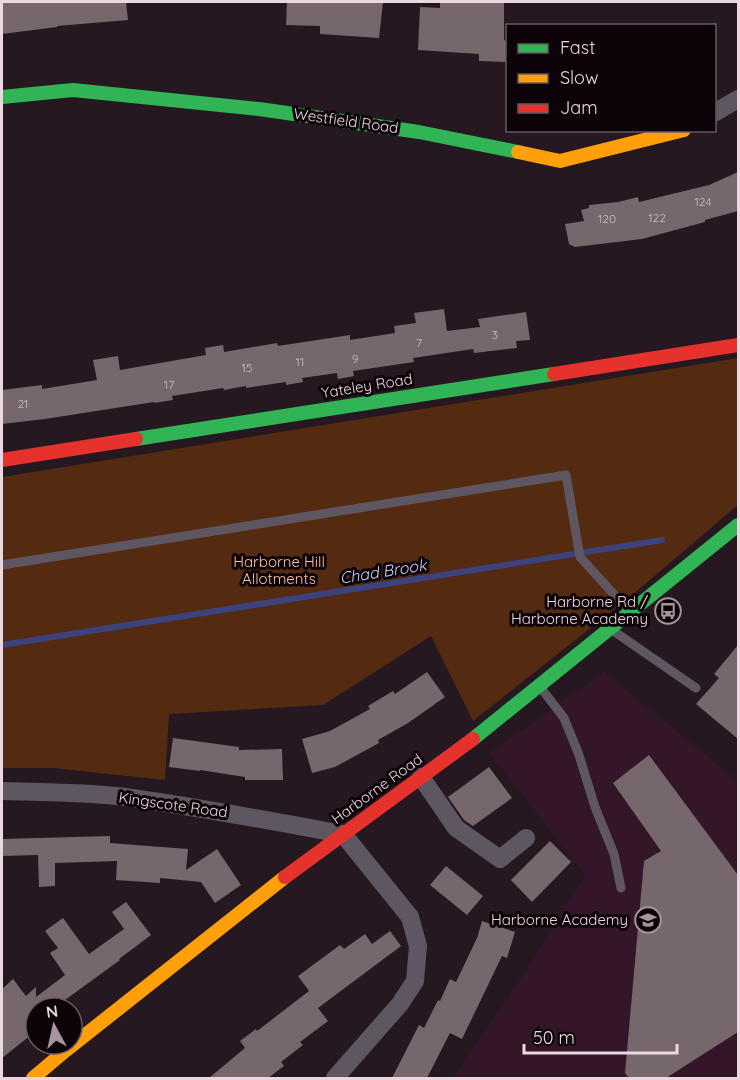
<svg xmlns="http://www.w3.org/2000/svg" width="740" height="1080" font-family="Quicksand,sans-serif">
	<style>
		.built { fill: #341629 }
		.green { fill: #542b11 }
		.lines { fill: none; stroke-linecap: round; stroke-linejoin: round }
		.stream { stroke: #3c427d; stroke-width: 6 }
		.building { fill: #75676b }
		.lane { stroke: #5e5761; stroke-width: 9 }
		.street { stroke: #5e5761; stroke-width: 18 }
		.fast { stroke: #30b455; stroke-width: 14 }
		.slow { stroke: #ff9f0a; stroke-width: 14 }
		.jam { stroke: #e5322d; stroke-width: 14 }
		.labels { text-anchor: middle; stroke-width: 6; stroke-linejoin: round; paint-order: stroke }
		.number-label { font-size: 12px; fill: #cdbbc4 }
		.street-label { font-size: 15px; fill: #ead7e1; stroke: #0d0409 }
		.park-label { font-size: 15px; fill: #fcc29f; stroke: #0d0409 }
		.poi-label { font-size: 15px; fill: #ead7e1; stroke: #0d0409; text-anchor: end }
		.water-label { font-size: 16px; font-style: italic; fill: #cad2f9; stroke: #0d0409 }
	</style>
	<rect width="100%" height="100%" fill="#251820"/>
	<polygon class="built" points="604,672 738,781 738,1078 453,1078 530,965 585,875 490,753"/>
	<polygon class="green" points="738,358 738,505 631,596 473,721 431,636 323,705 169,714 165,780 52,768 2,768 2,477"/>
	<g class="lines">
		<polyline class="stream" points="2,645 662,540"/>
	</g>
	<g class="building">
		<polygon points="2,2 126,2 128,20 57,26 57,27 2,34"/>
		<polygon points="287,2 357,3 357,2 383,2 379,38 320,34 320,26 286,25"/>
		<polygon points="440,2 504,2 504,40 507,41 507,62 479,61 479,54 418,50 420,7 440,8"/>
		<polygon points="738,172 738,211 705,220 705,222 642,239 575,247 569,244 565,224 584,221 581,210 589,208 589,205 618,202 638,197 639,202 709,185"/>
		<polygon points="444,309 447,331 480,327 478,319 526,312 530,340 516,341 517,348 474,353 473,349 413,358 414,362 353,371 354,376 338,379 337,373 302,378 303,382 286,385 286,382 246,388 246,386 224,390 223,388 172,396 173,400 154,403 154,402 45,419 2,424 2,390 42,385 42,389 97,380 93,360 118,356 120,370 206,355 205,348 223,345 224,352 277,343 278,346 350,335 350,340 395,333 394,326 416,323 414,313"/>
		<polygon points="738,645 738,739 696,704 719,678 714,674"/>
		<polygon points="427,672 445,697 408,723 378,740 379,743 335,767 312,773 302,739 330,731 370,709 368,706 393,691 395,694"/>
		<polygon points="173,738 239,747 239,750 282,749 283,780 245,780 245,777 200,770 200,771 169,767"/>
		<polygon points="649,755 738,875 738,1032 666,1078 629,1078 625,1073 644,861 661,851 613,783"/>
		<polygon points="489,767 512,798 473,826 464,820 448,797"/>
		<polygon points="110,836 110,843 188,849 186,870 217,849 241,885 215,903 201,882 160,878 160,883 116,880 117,861 55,863 55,886 39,887 38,855 2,856 2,839"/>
		<polygon points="550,841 571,862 532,902 511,880"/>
		<polygon points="446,866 483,896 467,915 430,885"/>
		<polygon points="126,902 151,935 119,959 120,960 54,1008 36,1008 36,1031 2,1058 2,989 13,979 26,996 36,987 36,997 65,975 50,953 58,948 45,931 63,918 89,954 124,929 112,912"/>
		<polygon points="482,921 515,932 507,958 502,956 462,1039 450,1033 427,1078 392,1078 419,1025 424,1028 438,1000 440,1001 450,979 456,982 477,938"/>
		<polygon points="390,931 401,946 318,1008 328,1021 300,1042 303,1045 281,1062 284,1066 268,1078 209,1078 245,1048 240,1041 256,1029 257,1031 309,991 298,976 340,945 344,949 365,934 372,944"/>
	</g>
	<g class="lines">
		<g class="lane">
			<polyline points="2,565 566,475 580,557 630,612"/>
			<polyline points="612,630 696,688"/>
			<polyline points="541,688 564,718 579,755 595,807 614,854 621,888"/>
		</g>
		<g class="street">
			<polyline points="714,113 738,99"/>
			<polyline points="421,777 456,828 500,859 526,838"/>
			<path d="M2 791C43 792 85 792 125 797 198 807 271 821 343 834L410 917 418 946 415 981 400 1004 335 1078"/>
		</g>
		<g class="fast">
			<polyline points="2,97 73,90 259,109 419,132 518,152"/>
			<polyline points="136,439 554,374"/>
			<polyline points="473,739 738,525"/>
		</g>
		<g class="slow">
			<polyline points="518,152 560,161 684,130"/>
			<polyline points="33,1078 65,1051 285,877"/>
		</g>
		<g class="jam">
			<polyline points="554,374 738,345"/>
			<polyline points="2,460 136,439"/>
			<polyline points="285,877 473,739"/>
		</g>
	</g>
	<defs>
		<g id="bus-ring" transform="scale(1.35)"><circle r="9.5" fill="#0d0409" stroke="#a5949d" stroke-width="1.5"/><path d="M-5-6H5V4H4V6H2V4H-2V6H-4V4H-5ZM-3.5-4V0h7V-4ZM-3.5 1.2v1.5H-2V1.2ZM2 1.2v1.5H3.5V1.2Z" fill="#a5949d"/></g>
		<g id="school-ring" transform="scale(1.35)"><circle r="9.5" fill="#0d0409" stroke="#a5949d" stroke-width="1.5"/><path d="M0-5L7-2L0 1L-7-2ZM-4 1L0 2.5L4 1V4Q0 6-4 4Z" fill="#a5949d"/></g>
	</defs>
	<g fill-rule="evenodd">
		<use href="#bus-ring" x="668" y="611"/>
		<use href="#school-ring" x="648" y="920"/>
	</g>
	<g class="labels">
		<g class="number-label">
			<text x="703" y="206">124</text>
			<text x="657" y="222">122</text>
			<text x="607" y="223">120</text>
			<text x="495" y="339">3</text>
			<text x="419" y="347">7</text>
			<text x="355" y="363">9</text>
			<text x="300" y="366">11</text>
			<text x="247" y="372">15</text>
			<text x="169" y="389">17</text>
			<text x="23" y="408">21</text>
		</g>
		<g class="street-label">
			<text transform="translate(346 121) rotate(8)" y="5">Westfield Road</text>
			<text transform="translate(367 386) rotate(-9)" y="5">Yateley Road</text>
			<text transform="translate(377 789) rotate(-36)" y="5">Harborne Road</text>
			<text transform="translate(173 805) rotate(8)" y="5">Kingscote Road</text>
		</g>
		<g class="park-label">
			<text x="279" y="567">Harborne Hill<tspan x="279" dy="17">Allotments</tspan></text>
		</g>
		<g class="poi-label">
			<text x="648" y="607">Harborne Rd /<tspan x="648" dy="17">Harborne Academy</tspan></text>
			<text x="628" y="925">Harborne Academy</text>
		</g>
		<g class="water-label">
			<text transform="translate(383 571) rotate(-9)" y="6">Chad Brook</text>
		</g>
	</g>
	<rect width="740" height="1080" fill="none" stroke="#ead7e1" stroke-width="6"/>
	<rect x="506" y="24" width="210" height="108" fill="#0d0409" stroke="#65585f" stroke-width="1.5"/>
	<rect x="518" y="44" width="30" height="9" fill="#30b455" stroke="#65585f" stroke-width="1.5"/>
	<text x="560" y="54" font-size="18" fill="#ead7e1">Fast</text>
	<rect x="518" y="74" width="30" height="9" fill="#ff9f0a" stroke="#65585f" stroke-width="1.5"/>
	<text x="560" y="84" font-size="18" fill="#ead7e1">Slow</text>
	<rect x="518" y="104" width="30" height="9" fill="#e5322d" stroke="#65585f" stroke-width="1.5"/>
	<text x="560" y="114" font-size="18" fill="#ead7e1">Jam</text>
	<g transform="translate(54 1026) rotate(352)"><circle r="28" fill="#0d0409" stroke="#65585f" stroke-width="1.5"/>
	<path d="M0-4.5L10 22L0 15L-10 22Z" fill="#a5949d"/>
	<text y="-9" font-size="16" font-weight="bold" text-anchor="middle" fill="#ead7e1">N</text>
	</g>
	<path d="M524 1044v9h153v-9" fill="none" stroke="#ead7e1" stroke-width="3"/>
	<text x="533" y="1044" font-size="18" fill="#ead7e1" stroke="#0d0409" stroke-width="4.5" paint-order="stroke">50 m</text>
</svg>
